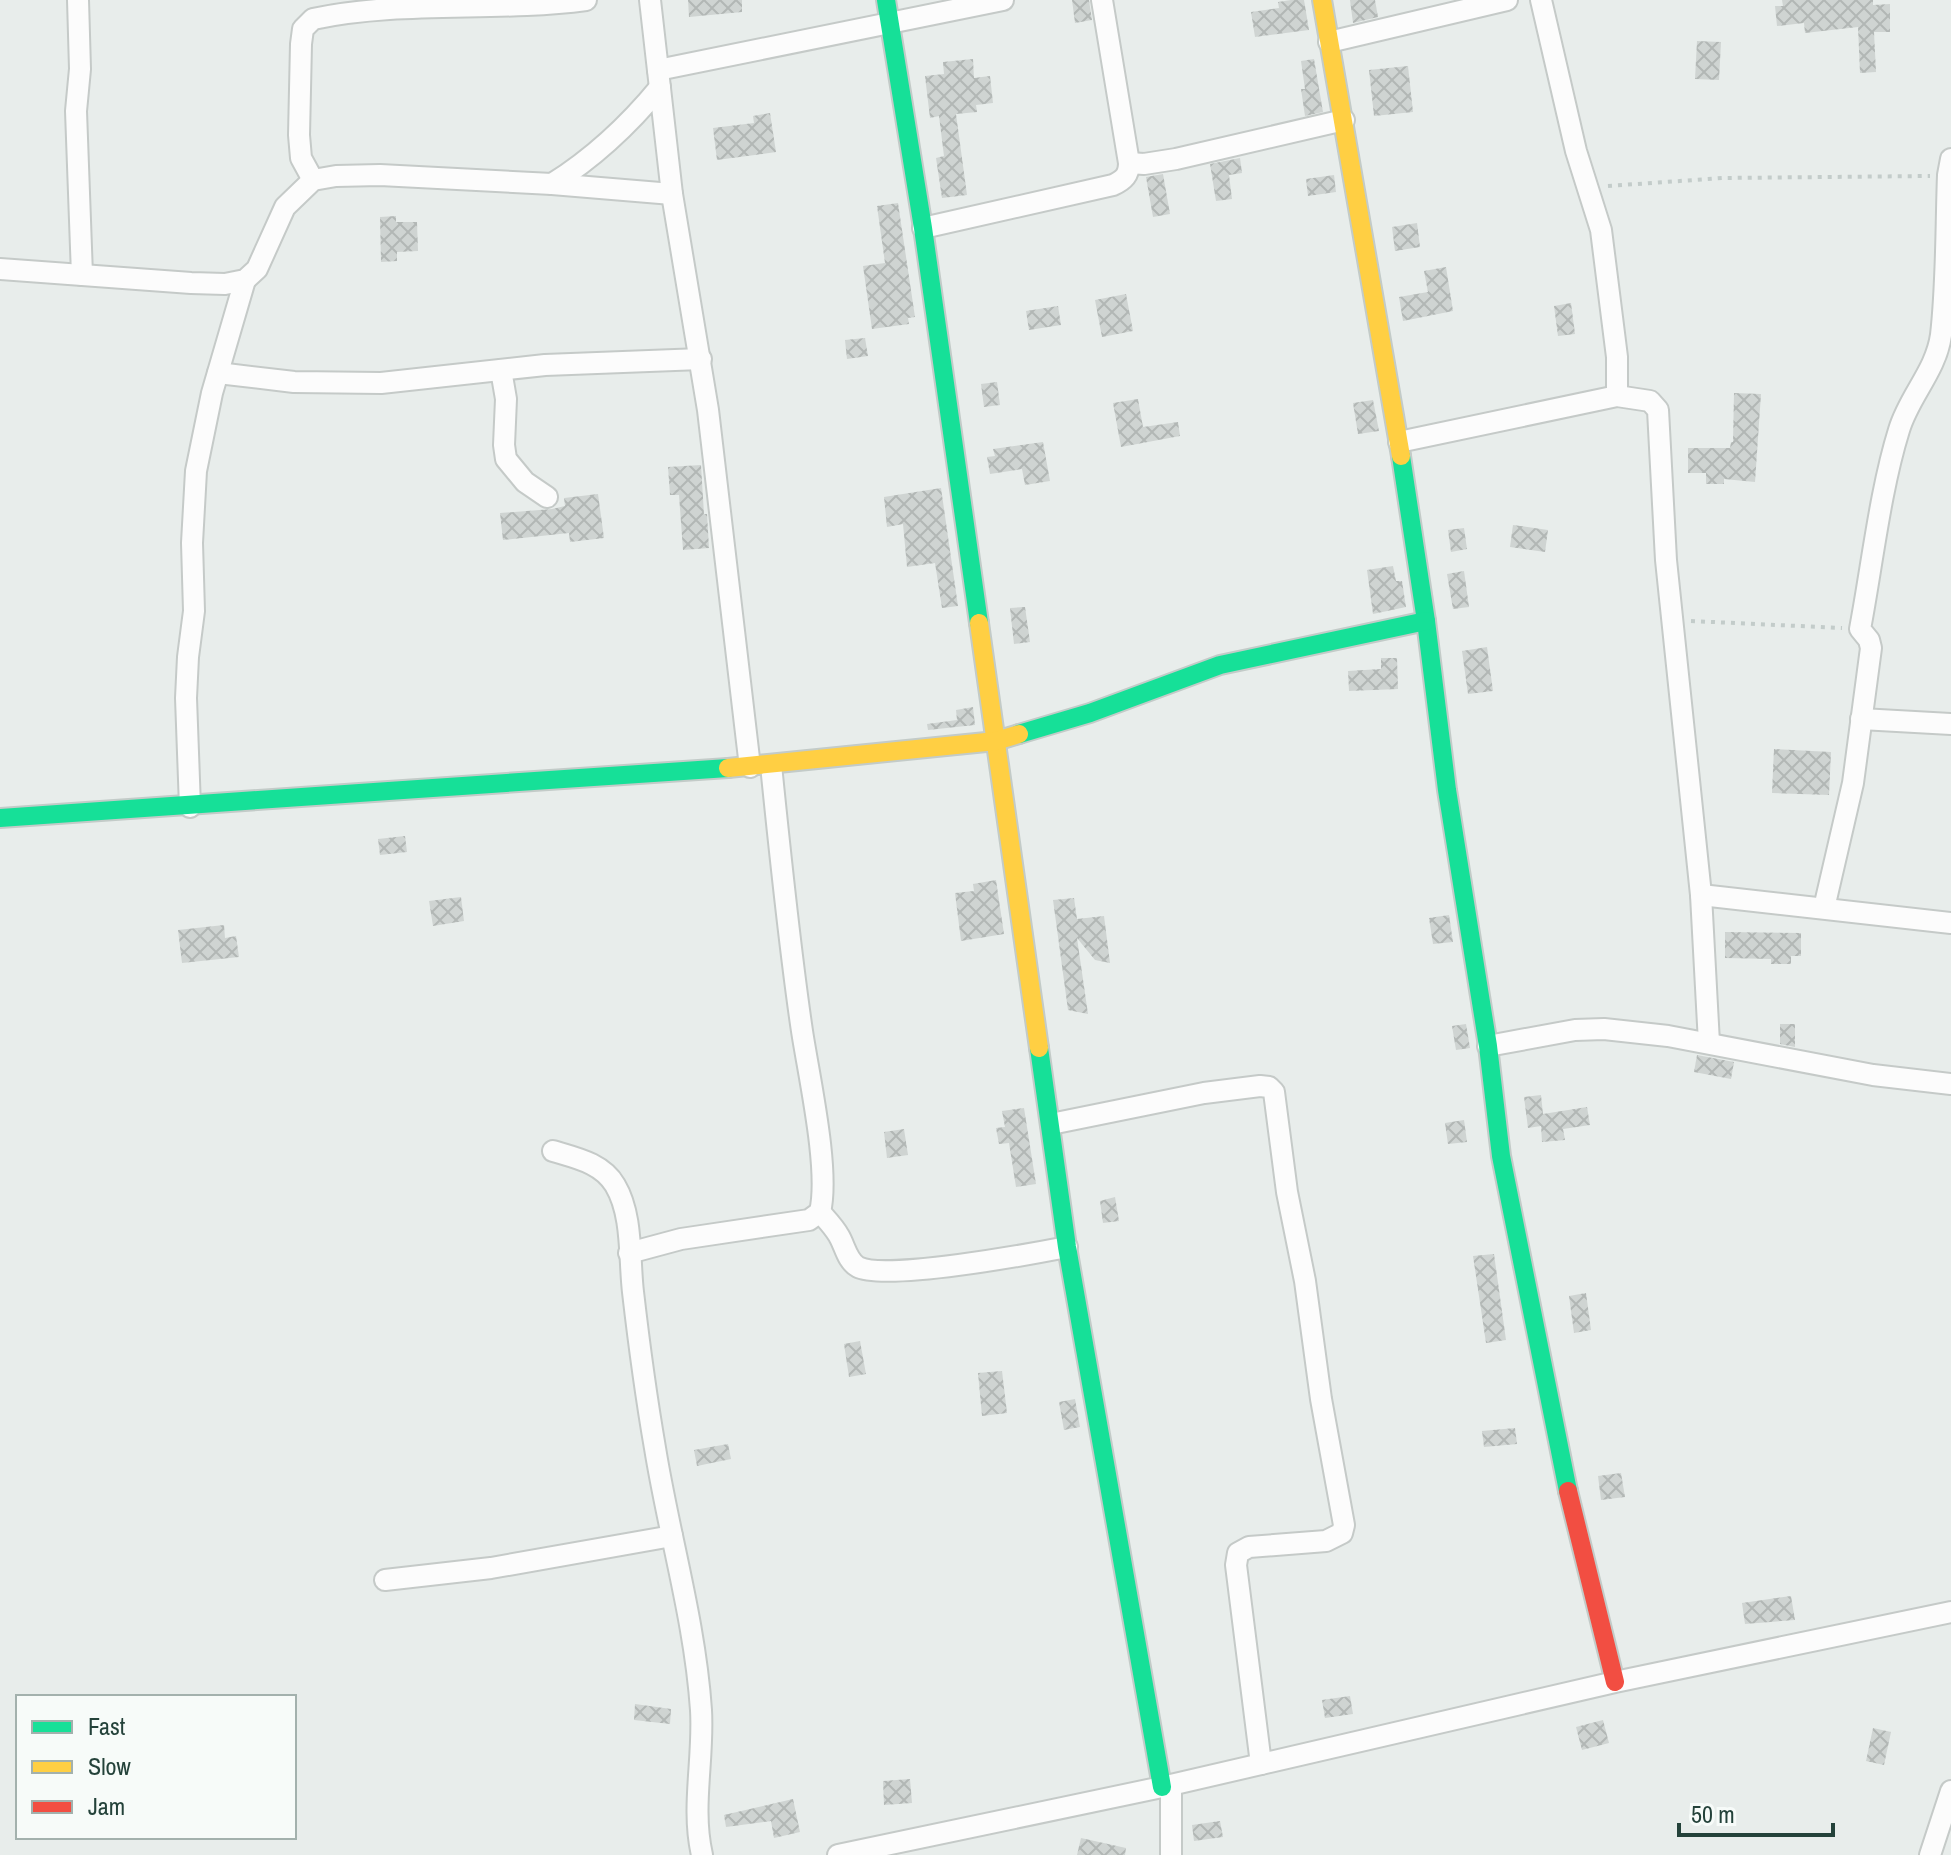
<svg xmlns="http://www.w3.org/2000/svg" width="1951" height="1855" font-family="'Archivo Narrow',sans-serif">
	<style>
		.building { fill: url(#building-cross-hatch) }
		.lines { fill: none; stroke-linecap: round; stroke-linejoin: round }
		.street-casing { stroke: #c5cac8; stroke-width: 24 }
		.fast-casing { stroke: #c3cbc8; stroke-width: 22 }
		.slow-casing { stroke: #c3cbc8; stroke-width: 22 }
		.jam-casing { stroke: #c3cbc8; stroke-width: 22 }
		.path { stroke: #c3ccca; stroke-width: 4; stroke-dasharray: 4 6; stroke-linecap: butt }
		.street { stroke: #fcfcfc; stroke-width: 20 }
		.fast { stroke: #16e098; stroke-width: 18 }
		.slow { stroke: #ffcf43; stroke-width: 18 }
		.jam { stroke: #f24e42; stroke-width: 18 }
	</style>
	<defs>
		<pattern id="building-cross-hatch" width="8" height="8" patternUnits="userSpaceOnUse" patternTransform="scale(2)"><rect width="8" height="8" fill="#cfd4d2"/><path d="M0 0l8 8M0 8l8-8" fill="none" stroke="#b2b7b5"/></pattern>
	</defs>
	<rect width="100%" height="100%" fill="#e8edeb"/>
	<g class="building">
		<polygon points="688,0 742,0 742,12 689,17"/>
		<polygon points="1072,0 1089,0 1092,20 1075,23"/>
		<polygon points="1291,0 1304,0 1309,30 1255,37 1251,12 1279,8 1278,2"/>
		<polygon points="1350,0 1375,0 1378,17 1353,23"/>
		<polygon points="1782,0 1873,0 1873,5 1890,4 1890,32 1874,32 1876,72 1860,73 1858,27 1805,33 1804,23 1777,26 1775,6 1783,6"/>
		<polygon points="1697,41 1721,42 1719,80 1695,79"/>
		<polygon points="973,59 974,78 990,76 993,103 976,105 977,112 956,114 967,195 942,198 936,158 944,156 939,116 930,118 925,76 944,74 943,62"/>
		<polygon points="1314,59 1323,112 1305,116 1301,89 1305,89 1301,61"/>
		<polygon points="1408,66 1413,112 1374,116 1369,70"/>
		<polygon points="770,113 776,152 717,160 713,128 754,123 753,116"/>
		<polygon points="1240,158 1242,173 1229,175 1232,199 1216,201 1210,164"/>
		<polygon points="1163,174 1170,214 1153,217 1146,177"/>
		<polygon points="1334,175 1336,192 1308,196 1306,179"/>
		<polygon points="898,203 915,317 908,318 909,324 872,329 863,266 885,263 877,206"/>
		<polygon points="396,216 396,222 417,222 418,251 397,252 397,261 381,262 380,217"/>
		<polygon points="1417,223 1420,247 1395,251 1392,227"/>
		<polygon points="1446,267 1453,311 1403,321 1399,297 1428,292 1424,271"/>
		<polygon points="1126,294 1133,331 1102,337 1095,300"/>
		<polygon points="1571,303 1575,334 1558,336 1554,306"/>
		<polygon points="1058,306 1061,325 1029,330 1026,311"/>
		<polygon points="865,338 868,356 847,359 845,340"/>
		<polygon points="997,382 1000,405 984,407 981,384"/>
		<polygon points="1734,393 1761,394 1755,482 1724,479 1724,484 1706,484 1706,473 1688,473 1688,448 1730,448 1731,442 1733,442"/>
		<polygon points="1138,399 1143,427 1178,422 1180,436 1121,447 1113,403"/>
		<polygon points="1373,400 1379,431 1358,434 1353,403"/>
		<polygon points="1043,442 1050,481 1025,485 1022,469 990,474 987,457 995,456 993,449"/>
		<polygon points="701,465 704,514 707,514 709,548 683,550 679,495 670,495 668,467"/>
		<polygon points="941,488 958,606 942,608 935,563 907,567 903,524 887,527 884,497"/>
		<polygon points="598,494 604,538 570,542 569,533 503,540 500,513 552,509 565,506 564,498"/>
		<polygon points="1513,525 1548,530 1545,552 1510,547"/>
		<polygon points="1464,528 1467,549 1451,552 1448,530"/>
		<polygon points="1393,566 1396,581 1402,581 1406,607 1373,614 1367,570"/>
		<polygon points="1464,571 1469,607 1453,609 1447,574"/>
		<polygon points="1025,607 1030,642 1014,644 1010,608"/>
		<polygon points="1487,647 1493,691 1468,694 1462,651"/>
		<polygon points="1381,658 1397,658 1398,689 1349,691 1348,671 1381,669"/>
		<polygon points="973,707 975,725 928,730 927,724 957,720 956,710"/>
		<polygon points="1774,749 1831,752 1829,795 1772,793"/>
		<polygon points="405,836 407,852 380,855 378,839"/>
		<polygon points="996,880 1004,934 961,941 955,893 974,891 973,884"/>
		<polygon points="461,897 464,921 433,926 429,901"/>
		<polygon points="1074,898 1077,919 1104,916 1110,963 1095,960 1077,938 1088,1014 1068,1010 1053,900"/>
		<polygon points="1449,915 1453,942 1433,944 1429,918"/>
		<polygon points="224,925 225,938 236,936 239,957 182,963 178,930"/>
		<polygon points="1725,932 1801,933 1801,956 1791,956 1791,964 1771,964 1771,959 1725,958"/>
		<polygon points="1466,1024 1470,1048 1456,1050 1452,1026"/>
		<polygon points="1780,1024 1795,1024 1795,1047 1780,1044"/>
		<polygon points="1697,1055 1734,1062 1731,1079 1694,1072"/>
		<polygon points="1541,1095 1543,1114 1587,1107 1590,1125 1563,1129 1565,1140 1542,1142 1541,1126 1528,1128 1524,1097"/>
		<polygon points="1024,1108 1036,1184 1016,1187 1009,1143 999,1144 996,1128 1005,1127 1002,1111"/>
		<polygon points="1464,1120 1467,1142 1448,1144 1445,1123"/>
		<polygon points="904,1129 908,1155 887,1158 884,1132"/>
		<polygon points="1115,1197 1119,1221 1103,1223 1100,1201"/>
		<polygon points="1494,1254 1506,1340 1486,1343 1473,1256"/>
		<polygon points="1586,1293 1591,1330 1574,1333 1569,1296"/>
		<polygon points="860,1341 866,1374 849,1377 844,1344"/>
		<polygon points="1002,1371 1007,1413 982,1416 978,1373"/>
		<polygon points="1075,1399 1080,1427 1064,1430 1059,1402"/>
		<polygon points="1515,1428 1517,1444 1484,1447 1482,1431"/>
		<polygon points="728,1444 731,1459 697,1466 694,1450"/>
		<polygon points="1621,1473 1625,1497 1601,1500 1598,1476"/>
		<polygon points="1791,1596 1795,1620 1745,1624 1742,1603"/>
		<polygon points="1350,1696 1353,1714 1325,1718 1322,1700"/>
		<polygon points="635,1704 671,1709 670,1724 634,1720"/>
		<polygon points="1603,1720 1609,1743 1582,1750 1576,1727"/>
		<polygon points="1873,1728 1891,1732 1884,1765 1866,1761"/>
		<polygon points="910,1779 912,1803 884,1805 883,1781"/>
		<polygon points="793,1799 800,1832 774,1838 771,1821 726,1827 724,1815"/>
		<polygon points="1220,1821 1223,1837 1194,1841 1192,1825"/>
		<polygon points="1081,1838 1126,1848 1125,1855 1077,1855"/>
	</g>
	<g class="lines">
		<g class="street-casing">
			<g id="street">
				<polyline points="78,0 80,69 76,111 82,275"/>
				<polyline points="650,0 672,194 708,410 750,767"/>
				<polyline points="1541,0 1576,151 1601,230 1617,357 1617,396"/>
				<polyline points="1329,42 1507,0"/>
				<polyline points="658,70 1003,0"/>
				<polyline points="1129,163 1144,164 1176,159 1344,120"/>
				<path d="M313 180 301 158 299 135 301 44 303 29 313 19C402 0 496 12 586 0"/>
				<path d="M552 184C595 157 628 126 660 87"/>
				<path d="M923 228 1113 185C1124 180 1129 175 1129 163L1102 0"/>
				<polyline points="0,269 191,283 225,284 245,280 257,269 285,207 313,180 336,176 380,175 552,184 672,194"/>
				<polyline points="501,370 506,399 504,445 506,459 525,482 547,497"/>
				<polyline points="218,373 294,382 381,383 545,365 701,359"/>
				<polyline points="1399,442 1617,396 1650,401 1658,410 1666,560 1701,895 1709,1043"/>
				<polyline points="1861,719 1951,724"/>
				<polyline points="190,807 186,698 188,657 194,611 192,543 196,471 212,393 245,280"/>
				<polyline points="1701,895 1951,923"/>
				<path d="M1824 908 1853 783 1871 648 1869 640 1860 629C1872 566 1880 491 1899 430 1909 396 1936 371 1941 335 1947 283 1946 228 1948 175L1951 159"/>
				<polyline points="1488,1046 1575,1030 1604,1029 1668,1036 1873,1075 1951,1084"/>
				<polyline points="1051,1124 1204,1093 1260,1086 1269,1087 1274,1092 1287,1192 1305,1281 1321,1399 1344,1525 1342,1533 1326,1541 1249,1547 1238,1553 1236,1565 1261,1764"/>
				<path d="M553 1151C576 1158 602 1163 615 1185 633 1215 629 1258 633 1292 639 1344 646 1396 655 1448 669 1535 695 1621 701 1710 704 1759 691 1807 702 1855"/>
				<path d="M820 1212C827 1220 834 1227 839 1236 845 1246 847 1261 858 1267 885 1281 1031 1254 1067 1247"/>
				<path d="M629 1253 681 1239 809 1220 820 1212C830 1170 809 1077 802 1031 789 943 780 854 771 765"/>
				<polyline points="385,1580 491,1568 672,1536"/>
				<polyline points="838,1855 1162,1787 1615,1682 1951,1612"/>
				<polyline points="1171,1855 1171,1785"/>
				<polyline points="1930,1855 1951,1791"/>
			</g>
		</g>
		<g class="fast-casing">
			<g id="fast">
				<polyline points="886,0 923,228 979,623"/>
				<polyline points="1401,456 1426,621 1447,790 1488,1046 1501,1156 1568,1491"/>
				<polyline points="1019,734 1090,713 1220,665 1426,621"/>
				<path d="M0 818C243 802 485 783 728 768"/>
				<polyline points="1039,1048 1067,1247 1162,1787"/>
			</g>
		</g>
		<g class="slow-casing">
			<g id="slow">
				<polyline points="1322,0 1401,456"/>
				<polyline points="979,623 1039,1048"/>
				<polyline points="728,768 996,741 1019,734"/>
			</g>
		</g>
		<g class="jam-casing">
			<polyline id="jam" points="1568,1491 1615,1682"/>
		</g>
		<g class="path">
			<polyline points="1608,186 1723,178 1930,176"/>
			<polyline points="1691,621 1842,628"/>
		</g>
		<use href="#street" class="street"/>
		<use href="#fast" class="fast"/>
		<use href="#slow" class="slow"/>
		<use href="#jam" class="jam"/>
	</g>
	<rect x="16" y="1695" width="280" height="144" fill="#f7fbf9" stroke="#a3b1ad" stroke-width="2"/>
	<rect x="32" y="1721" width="40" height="12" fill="#16e098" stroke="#a3b1ad" stroke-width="2"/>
	<text x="88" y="1735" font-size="24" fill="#24423a">Fast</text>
	<rect x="32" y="1761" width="40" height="12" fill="#ffcf43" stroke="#a3b1ad" stroke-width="2"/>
	<text x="88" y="1775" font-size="24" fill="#24423a">Slow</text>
	<rect x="32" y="1801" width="40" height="12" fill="#f24e42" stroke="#a3b1ad" stroke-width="2"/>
	<text x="88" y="1815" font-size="24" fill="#24423a">Jam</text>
	<path d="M1679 1823v12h154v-12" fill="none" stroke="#24423a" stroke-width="4"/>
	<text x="1691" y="1823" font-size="24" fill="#24423a" stroke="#f7fbf9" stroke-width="6" paint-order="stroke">50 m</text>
</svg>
